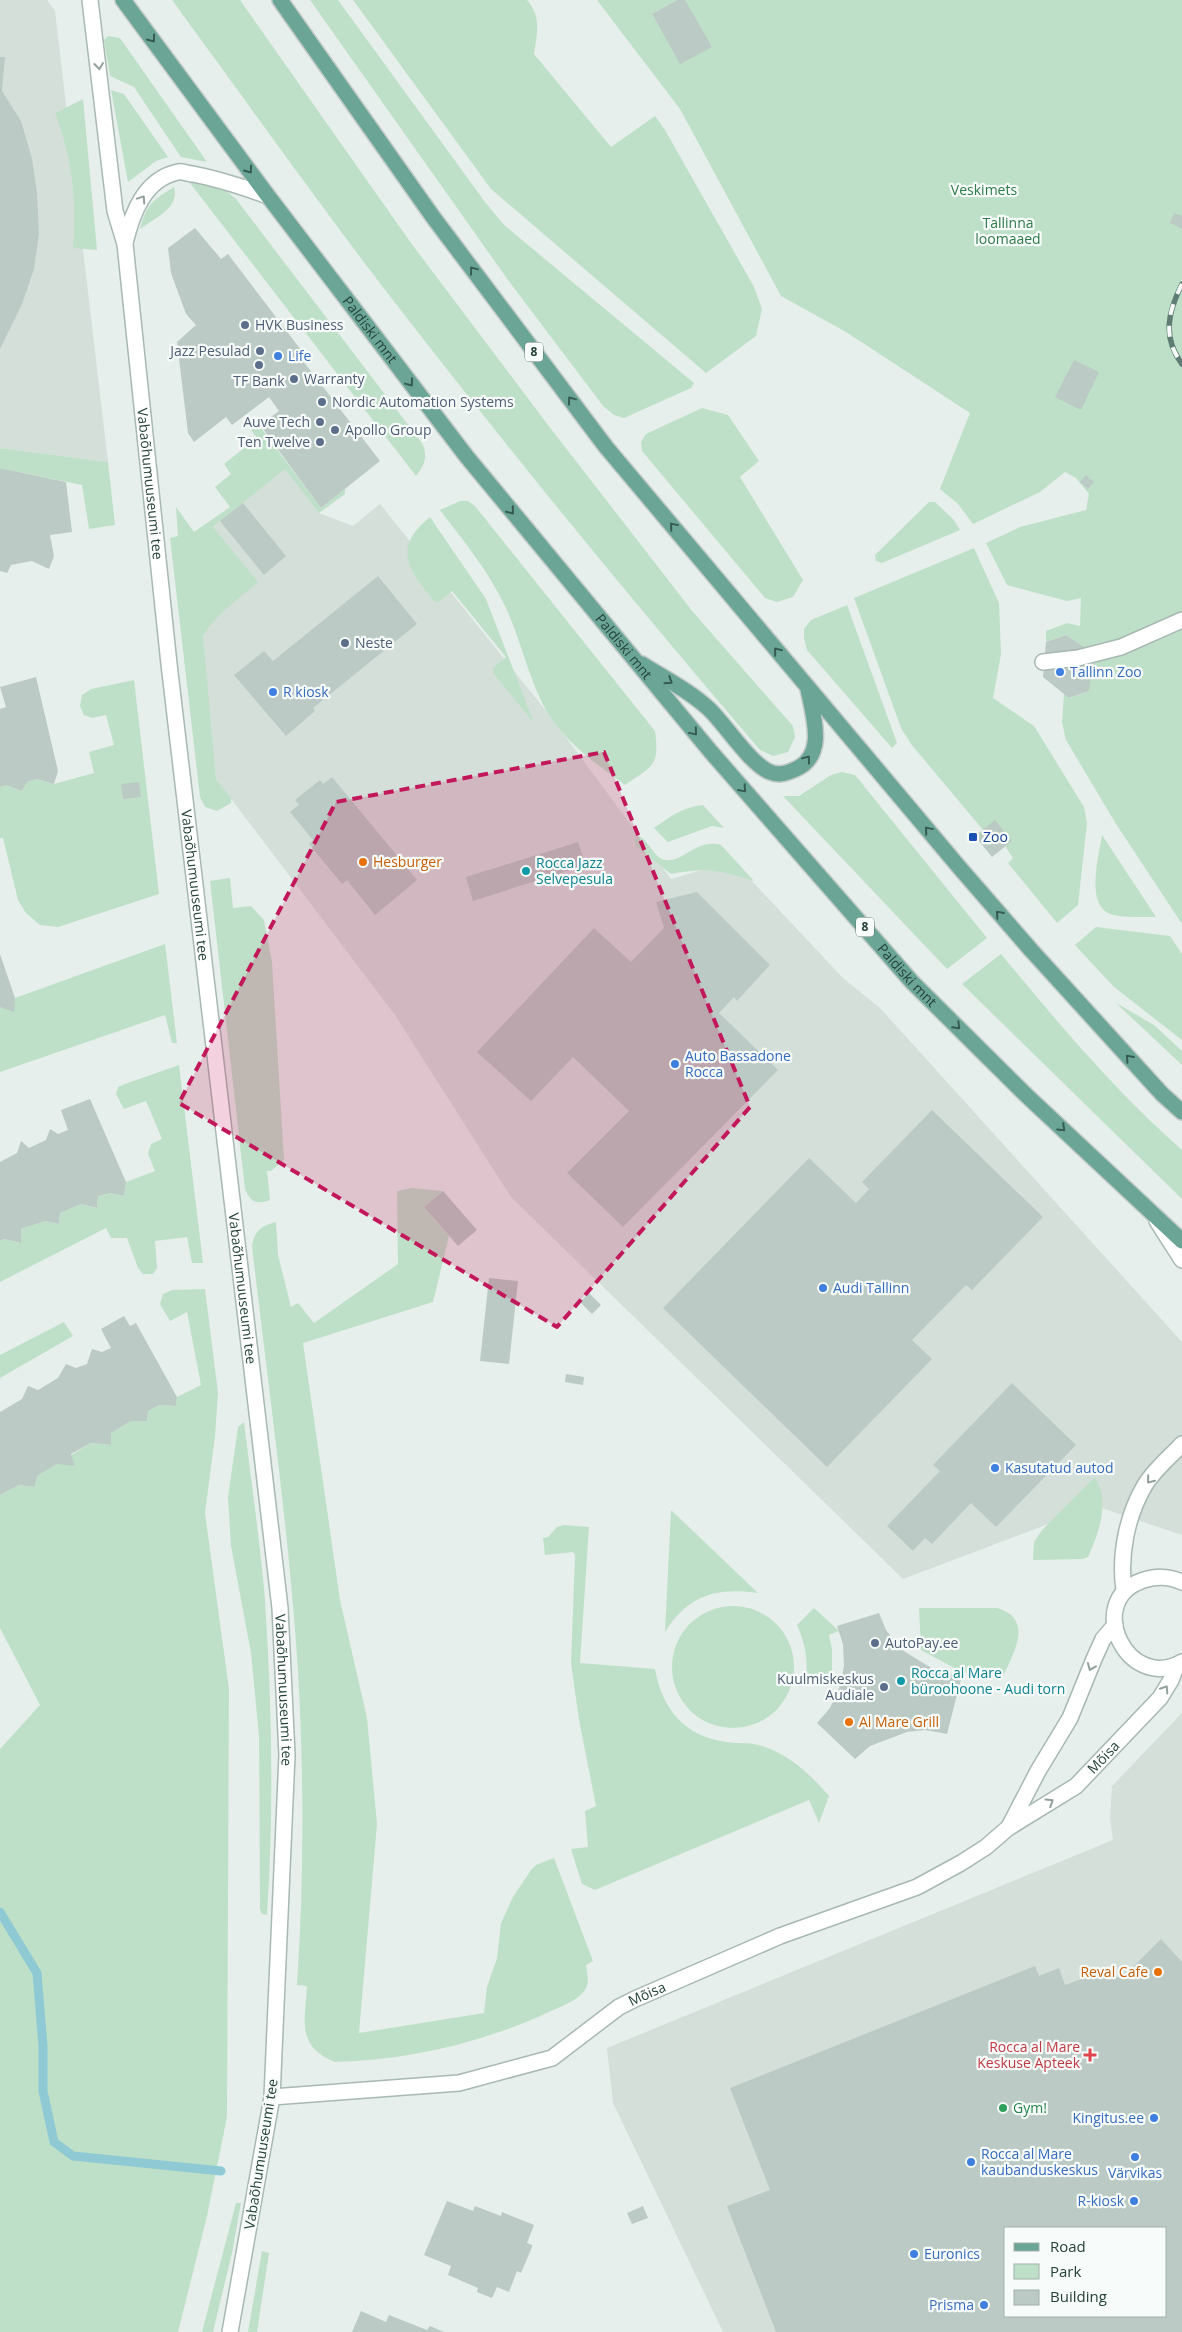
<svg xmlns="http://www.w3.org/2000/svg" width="1182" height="2332" font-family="'Open Sans',sans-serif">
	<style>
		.built { fill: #d4dfda; fill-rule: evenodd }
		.green { fill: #bfe0c8 }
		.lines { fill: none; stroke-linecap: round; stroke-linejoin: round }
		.stream { stroke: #8ec9d4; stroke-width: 9 }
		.building { fill: #bbcac4; fill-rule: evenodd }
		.minor-casing { stroke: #a8b8b2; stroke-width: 18 }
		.major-casing { stroke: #c2cac8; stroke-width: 18 }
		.minor { stroke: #fff; stroke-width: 15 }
		.major { stroke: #6aa596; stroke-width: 15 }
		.rail-casing { stroke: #5f7d75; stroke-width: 5.5 }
		.rail { stroke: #f7fbf9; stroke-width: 4; stroke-dasharray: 11; stroke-linecap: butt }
		.oneway { stroke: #365b51 }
		.oneway2 { stroke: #92a09c }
		.marked { fill: #c2185b; fill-opacity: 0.2; stroke: #c2185b; stroke-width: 4; stroke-dasharray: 10 6; stroke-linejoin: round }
		.service-dot { fill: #5c6f8a; stroke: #f7fbf9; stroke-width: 2 }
		.shop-dot { fill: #3f7fe0; stroke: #f7fbf9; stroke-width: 2 }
		.transit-dot { fill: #1a4fb4; stroke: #f7fbf9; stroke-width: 2 }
		.food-dot { fill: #e8710a; stroke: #f7fbf9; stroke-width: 2 }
		.culture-dot { fill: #0f9aa8; stroke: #f7fbf9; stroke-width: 2 }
		.health-dot { fill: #e0444e; stroke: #f7fbf9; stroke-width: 2 }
		.leisure-dot { fill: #2e9e5b; stroke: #f7fbf9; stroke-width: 2 }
		.labels { text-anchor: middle; stroke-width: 4.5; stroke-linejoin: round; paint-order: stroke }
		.shield { fill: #f7fbf9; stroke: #637a73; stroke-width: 1 }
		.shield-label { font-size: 12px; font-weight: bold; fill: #24423a }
		.park-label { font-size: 14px; fill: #2d7a4b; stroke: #f7fbf9 }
		.service-label { font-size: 14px; fill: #4e5e75; stroke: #f7fbf9; text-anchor: start }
		.street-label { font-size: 14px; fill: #24423a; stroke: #f7fbf9 }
		.shop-label { font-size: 14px; fill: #366cbe; stroke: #f7fbf9; text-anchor: start }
		.transit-label { font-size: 14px; fill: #164399; stroke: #f7fbf9; text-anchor: start }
		.food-label { font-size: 14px; fill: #c56008; stroke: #f7fbf9; text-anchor: start }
		.culture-label { font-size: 14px; fill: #0d838f; stroke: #f7fbf9; text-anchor: start }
		.health-label { font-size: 14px; fill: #be3a42; stroke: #f7fbf9; text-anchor: end }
		.leisure-label { font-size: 14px; fill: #27864d; stroke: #f7fbf9; text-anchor: start }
	</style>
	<rect width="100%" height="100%" fill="#e6efeb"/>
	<g class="built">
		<polygon points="0,0 47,0 55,11 108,462 0,448"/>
		<polygon points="285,468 319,513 353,526 380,504 551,717 671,879 733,861 843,978 880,1008 1182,1342 1182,1535 1096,1506 903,1579 511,1197 395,1015 216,779 190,546"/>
		<path d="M1182 1713V2332H723L613 2103 607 2048 1113 1840 1110 1818 1112 1786ZM1006 2228H1166V2316H1006Z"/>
	</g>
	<g class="green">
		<path d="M172 0H240L411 243 548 425 693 612 793 726 795 737 788 752 773 756 760 750C629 597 502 442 379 282 308 189 241 94 172 0Z"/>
		<polygon points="310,0 338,0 485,202 504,225 694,383 691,388 624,418 614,415 603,406 508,280"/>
		<path d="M353 0H527C542 17 537 33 534 54L611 147 655 116 665 130 754 287 762 309 756 336 706 373 491 189Z"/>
		<polygon points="597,0 677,0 652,14 661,30 685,0 1182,0 1182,924 1116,824 1066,740 1062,722 1064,694 1070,698 1089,691 1089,686 1079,644 1066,635 1046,642 1046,631 1067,623 1080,626 1081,598 1067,601 1007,585 986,543 1020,527 1086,510 1089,494 1076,478 1065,472 1040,492 973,524 958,504 940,489 970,413 846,332 781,296 680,109"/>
		<polygon points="108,36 120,38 207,162 181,157 134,87 110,76 104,40"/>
		<polygon points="111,90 124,94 168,157 156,161 128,182"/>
		<path d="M83 99 97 250 73 248C77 201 72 157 55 113Z"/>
		<path d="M200 182 226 191 236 199 422 443C428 456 425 465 416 476L190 183Z"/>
		<path d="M174 187C180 208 155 218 140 229 147 203 152 201 174 187Z"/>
		<polygon points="702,408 728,415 759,461 740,477 803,580 793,597 777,602 765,598 642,451 641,442 646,434"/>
		<path d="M258 424 321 508 345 489V494L319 513 285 469 213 527 258 582C239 599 216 614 203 636L216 779 231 798V803L217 811 205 807 200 797 170 538 178 536 176 507 194 532 230 507 215 487 231 474 224 464 257 438 251 430Z"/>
		<polygon points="0,448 108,462 115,525 89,529 82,485 0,468"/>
		<path d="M460 501H468L475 506 655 731C660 767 652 766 625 785 591 760 556 736 539 696 525 665 518 631 502 600 486 568 462 539 440 510Z"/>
		<polygon points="929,502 935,502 954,520 960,530 882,563 876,561 875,555"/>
		<path d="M430 517 486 599 534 723 493 673V668L506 657 452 591 439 602H435C409 571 391 548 430 517Z"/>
		<polygon points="974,548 999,603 1001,654 993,698 1034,726 1084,807 1087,823 1078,905 1057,923 1008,863 1013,858 1005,846 1012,841 983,830 911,744 901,728 854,598"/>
		<polygon points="847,605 897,743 892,748 807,650 804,638 804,629 811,620"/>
		<polygon points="134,680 159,894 58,927 40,925 26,913 18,900 3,838 0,838 0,787 6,785 22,791 27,782 37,779 54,784 94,773 89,752 114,745 106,715 92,718 84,715 80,706 82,695 91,689"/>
		<polygon points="842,772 855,775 987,938 947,969 783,796 799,796 831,775"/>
		<path d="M703 805 724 828 712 826 668 842 654 828C671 816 683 807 703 805Z"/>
		<path d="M1102 835 1156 917C1144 917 1117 918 1108 913 1086 902 1099 855 1102 835Z"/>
		<path d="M639 836C649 841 654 858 665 860 683 863 697 838 721 845L754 881C719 870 708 867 671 874L637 847 635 840Z"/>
		<path d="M230 878 233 908 251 906 264 920 272 962 284 1160 271 1171H267L270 1200C256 1205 251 1202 245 1189L210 881Z"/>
		<polygon points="1096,927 1170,936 1182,954 1182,1040 1114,987 1075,945"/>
		<polygon points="165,944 177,1043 172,1043 165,1015 0,1072 0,1007 15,998"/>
		<path d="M1001 954C1058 1023 1115 1091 1182 1150V1199L962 984Z"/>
		<polygon points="1116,1003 1154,1025 1182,1051 1182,1065"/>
		<polygon points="179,1065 203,1263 192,1263 187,1237 155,1241 157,1268 153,1274 143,1274 138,1268 127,1238 111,1238 106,1228 0,1282 0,1241 4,1239 20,1243 21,1229 45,1221 59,1224 60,1213 81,1204 97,1208 98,1196 110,1193 124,1196 126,1182 155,1171 148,1154 151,1144 162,1139 146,1101 124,1109 116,1094 118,1087 125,1084"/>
		<path d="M412 1188 443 1191 424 1207 449 1236 433 1302 303 1343 340 1600 367 1718 377 1824 359 2033 484 2013 487 1987 497 1958 501 1923 513 1897 531 1870 536 1865 554 1858 593 1961 586 1965C587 1973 590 1983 585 1990 577 2001 560 2007 549 2012 482 2043 408 2060 335 2062 296 2046 305 2021 307 1986L297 1985C304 1881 304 1775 298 1671 289 1529 268 1387 252 1246 254 1231 261 1226 276 1222L278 1255 291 1307 298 1303 314 1323 398 1264 397 1191Z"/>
		<polygon points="205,1289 218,1393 215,1436 205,1513 229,1689 227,2117 207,2216 178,2332 0,2332 0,1749 40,1705 0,1628 0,1495 19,1485 35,1487 37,1476 91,1443 111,1445 111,1433 131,1421 147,1421 148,1411 160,1405 176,1406 177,1397 201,1385 187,1312 170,1321 160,1304 163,1294 172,1290"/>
		<polygon points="64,1322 73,1336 0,1378 0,1355"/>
		<path d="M244 1422C251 1481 260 1540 265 1600 272 1705 274 1810 267 1915L262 1914 260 1909 259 1736 251 1653 231 1546 228 1497 238 1427Z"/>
		<path d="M1095 1477C1097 1483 1102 1490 1102 1496 1105 1516 1096 1539 1088 1557L1083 1559 1033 1560 1034 1542 1042 1530Z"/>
		<path d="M671 1510 758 1593C715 1587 688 1596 665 1632Z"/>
		<path d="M564 1525 589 1527 580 1663 655 1669C662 1709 685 1737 727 1742 737 1744 748 1742 758 1745 787 1752 811 1775 829 1796L819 1823 809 1800 595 1890 582 1884 571 1849 588 1847 585 1811 596 1806 579 1720 571 1663 575 1555 573 1552 545 1555 543 1538 548 1537 557 1527Z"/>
		<circle cx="733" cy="1667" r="61"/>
		<path d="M814 1608 839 1631 829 1635 832 1649V1685L806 1683C808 1661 806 1645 797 1625Z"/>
		<path d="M919 1608H997C1036 1619 1012 1656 1001 1680L962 1672 921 1650Z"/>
		<polygon points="236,2203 241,2203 232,2253 213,2332 202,2332"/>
		<polygon points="262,2251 269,2253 257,2332 248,2332"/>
	</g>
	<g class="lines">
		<polyline class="stream" points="0,1912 37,1973 43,2046 43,2091 54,2142 73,2156 221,2171"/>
	</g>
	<g class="building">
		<polygon points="677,0 685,0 712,47 680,64 652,14"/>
		<polygon points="0,57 5,57 2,91 21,121 32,159 37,193 39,234 34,269 22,304 0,349"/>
		<polygon points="1174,213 1182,216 1182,229 1170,223"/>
		<polygon points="195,228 221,259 228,254 301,350 297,353 380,461 321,508 260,425 279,411 269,397 232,425 226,417 194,442 188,433 177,342 196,325 186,314 171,273 168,248"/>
		<polygon points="1074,360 1099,372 1081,410 1055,397"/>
		<polygon points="0,468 66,482 72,532 50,535 54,556 49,569 32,561 11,565 7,573 0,571"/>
		<polygon points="1086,475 1094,482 1088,489 1080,482"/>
		<polygon points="243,503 286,556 264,575 220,521"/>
		<polygon points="378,576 417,624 313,708 315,711 286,736 234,675 264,651 273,661"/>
		<polygon points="1066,635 1094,654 1089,691 1069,698 1043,677 1046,642"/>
		<polygon points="36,677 58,771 54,784 37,779 27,782 22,791 6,785 0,787 0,709 6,707 0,687"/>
		<polygon points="332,777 417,880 375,915 347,880 342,884 309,844 313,840 290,812 299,805 295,800 320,780 323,784"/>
		<polygon points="139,782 141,797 123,799 121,784"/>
		<polygon points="995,820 1012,841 992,857 975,836"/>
		<polygon points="578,842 586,865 473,901 466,877"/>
		<polygon points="697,892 770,965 737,1001 734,997 719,1013 778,1070 623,1227 567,1173 629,1111 573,1057 531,1101 477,1052 594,928 631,962 664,928 656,902"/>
		<polygon points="0,954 15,998 14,1012 0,1007"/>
		<polygon points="90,1099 126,1182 124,1196 110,1193 98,1196 97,1208 81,1204 60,1213 59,1224 45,1221 21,1229 21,1243 4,1239 0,1241 0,1162 17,1153 21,1141 29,1148 46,1140 50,1129 58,1134 68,1130 61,1110"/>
		<polygon points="932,1110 1043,1217 972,1290 966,1285 912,1340 932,1359 827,1467 663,1308 809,1158 856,1203 869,1189 862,1182"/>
		<polygon points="443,1191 477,1230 458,1246 424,1207"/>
		<polygon points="489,1278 518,1281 509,1364 480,1361"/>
		<polygon points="589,1293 601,1305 592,1314 580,1302"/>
		<polygon points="124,1316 130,1326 136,1323 177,1397 176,1406 160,1405 148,1411 147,1421 131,1421 111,1433 111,1445 91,1443 71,1454 75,1466 57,1464 37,1476 35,1487 19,1485 0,1495 0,1412 22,1399 28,1386 38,1390 58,1378 66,1364 76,1368 87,1364 92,1349 102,1352 111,1348 101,1329"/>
		<polygon points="566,1374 584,1377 583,1385 565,1382"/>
		<polygon points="1012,1383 1076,1445 996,1527 971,1503 932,1544 925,1538 913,1551 887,1526 940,1471 933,1465"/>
		<polygon points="879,1613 886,1630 902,1650 938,1672 962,1675 947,1734 925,1730 907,1732 870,1746 855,1759 817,1723 830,1708 840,1686 844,1666 843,1644 837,1626"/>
		<path d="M1161 1939 1182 1962V2332H776L727 2206 770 2190 730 2088 1035 1966 1039 1976 1059 1968 1065 1985 1106 1970 1121 1979ZM1006 2228H1166V2316H1006Z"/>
		<polygon points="447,2201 473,2211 475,2206 501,2216 502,2212 534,2225 527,2243 532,2245 532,2247 521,2273 517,2271 509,2292 497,2287 492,2298 477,2292 478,2288 448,2275 451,2266 424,2255"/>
		<polygon points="643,2206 648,2218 632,2224 627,2213"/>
		<polygon points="361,2311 386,2322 389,2315 427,2330 430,2326 444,2332 352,2332"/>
	</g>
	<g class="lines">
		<g class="minor-casing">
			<g id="minor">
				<path id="s1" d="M90 0 115 211 125 244 169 664 280 1608 287 1755 272 2097 230 2332"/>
				<path d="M125 243C132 214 144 179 178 172 182 171 189 174 193 174 219 179 243 187 268 196"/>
				<polyline points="1043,662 1078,658 1121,647 1182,620"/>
				<polyline points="1157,1221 1182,1260"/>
				<path d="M1182 1582C1167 1576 1156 1576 1141 1581 1084 1602 1128 1693 1182 1662"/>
				<path d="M1124 1590C1119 1555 1127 1515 1145 1485 1154 1470 1170 1457 1182 1444"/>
				<polyline points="1009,1827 1038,1771 1070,1718 1094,1659 1103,1639 1115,1625"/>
				<path id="s2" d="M272 2097 459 2083 552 2058 619 2007 635 1999 780 1936 917 1887 961 1863 986 1847 1008 1828 1076 1786 1160 1698 1171 1680 1177 1665"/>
			</g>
		</g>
		<g class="major-casing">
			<g id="major">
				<path id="s3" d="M123 0 268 196 467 457 711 752 912 982 1026 1095 1182 1241"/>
				<polyline points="280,0 433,217 606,447 959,867 1031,950 1162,1094 1182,1112"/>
				<path d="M642 664C664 678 690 691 709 709 725 724 751 765 770 772 779 776 787 773 796 769 827 755 813 715 808 689"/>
			</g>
		</g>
		<use href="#minor" class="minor"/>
		<use href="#major" class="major"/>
		<g class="rail-casing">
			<path id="rail" d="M1182 284C1168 312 1162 337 1182 364"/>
		</g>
		<use href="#rail" class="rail"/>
	</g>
	<defs><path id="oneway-chevron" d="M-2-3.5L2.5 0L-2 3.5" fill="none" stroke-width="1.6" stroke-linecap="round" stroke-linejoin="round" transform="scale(1.25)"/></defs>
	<g class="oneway">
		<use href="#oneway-chevron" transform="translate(152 39) rotate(54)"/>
		<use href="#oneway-chevron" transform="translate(249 170) rotate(54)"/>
		<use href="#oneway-chevron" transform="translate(473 270) rotate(-127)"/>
		<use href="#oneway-chevron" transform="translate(410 383) rotate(53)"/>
		<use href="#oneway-chevron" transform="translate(571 400) rotate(-127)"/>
		<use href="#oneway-chevron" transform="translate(511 511) rotate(51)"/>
		<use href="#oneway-chevron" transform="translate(673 526) rotate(-130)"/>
		<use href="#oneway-chevron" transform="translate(777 651) rotate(-129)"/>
		<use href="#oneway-chevron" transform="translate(669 681) rotate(33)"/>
		<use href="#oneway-chevron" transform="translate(694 732) rotate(50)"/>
		<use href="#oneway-chevron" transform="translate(807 759) rotate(-53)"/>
		<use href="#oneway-chevron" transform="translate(743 789) rotate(49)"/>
		<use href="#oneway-chevron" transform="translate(928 830) rotate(-130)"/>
		<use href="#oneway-chevron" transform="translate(999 914) rotate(-131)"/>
		<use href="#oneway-chevron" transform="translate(957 1026) rotate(45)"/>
		<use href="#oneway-chevron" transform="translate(1129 1058) rotate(-132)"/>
		<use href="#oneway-chevron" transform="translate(1062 1128) rotate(44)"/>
	</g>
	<g class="oneway2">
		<use href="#oneway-chevron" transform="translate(99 66) rotate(83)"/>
		<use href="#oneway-chevron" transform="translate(142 199) rotate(-56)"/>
		<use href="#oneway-chevron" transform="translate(1150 1480) rotate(129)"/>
		<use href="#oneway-chevron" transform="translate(1091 1667) rotate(112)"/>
		<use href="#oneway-chevron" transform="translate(1165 1689) rotate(-57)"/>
		<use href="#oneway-chevron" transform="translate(1050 1802) rotate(-32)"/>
	</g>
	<path class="marked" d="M604 752 750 1107 557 1327 179 1103 336 802Z"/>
	<g class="service-dot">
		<circle cx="245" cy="325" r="5"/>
		<circle cx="260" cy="351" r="5"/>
		<circle cx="259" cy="365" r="5"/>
		<circle cx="294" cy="379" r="5"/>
		<circle cx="322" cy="402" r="5"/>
		<circle cx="320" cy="422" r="5"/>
		<circle cx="335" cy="430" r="5"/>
		<circle cx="320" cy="442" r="5"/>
		<circle cx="345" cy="643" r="5"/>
		<circle cx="875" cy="1643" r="5"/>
		<circle cx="884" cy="1687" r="5"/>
	</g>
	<g class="shop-dot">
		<circle cx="278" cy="356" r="5"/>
		<circle cx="1060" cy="672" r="5"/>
		<circle cx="273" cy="692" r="5"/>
		<circle cx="675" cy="1064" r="5"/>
		<circle cx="823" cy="1288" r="5"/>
		<circle cx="995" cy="1468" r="5"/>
		<circle cx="1154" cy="2118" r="5"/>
		<circle cx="1135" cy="2157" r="5"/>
		<circle cx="971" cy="2162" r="5"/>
		<circle cx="1134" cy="2201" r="5"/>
		<circle cx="914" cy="2254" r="5"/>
		<circle cx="984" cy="2305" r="5"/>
	</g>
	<rect class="transit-dot" x="968" y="832" width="10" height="10" rx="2.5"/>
	<g class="food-dot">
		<circle cx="363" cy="862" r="5"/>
		<circle cx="849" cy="1722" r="5"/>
		<circle cx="1158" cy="1972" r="5"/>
	</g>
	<g class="culture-dot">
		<circle cx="526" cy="871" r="5"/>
		<circle cx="901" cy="1681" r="5"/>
	</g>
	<path class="health-dot" d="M1087.5 2047.5h5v5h5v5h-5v5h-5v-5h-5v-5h5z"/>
	<circle class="leisure-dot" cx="1003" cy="2108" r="5"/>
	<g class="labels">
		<g class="shield">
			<rect x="525" y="342.5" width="18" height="19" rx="4"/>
			<rect x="856" y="917.5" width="18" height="19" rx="4"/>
		</g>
		<g class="shield-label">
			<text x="534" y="356">8</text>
			<text x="865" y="931">8</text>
		</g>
		<g class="park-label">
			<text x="984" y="195">Veskimets</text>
			<text x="1008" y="228">Tallinna<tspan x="1008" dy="16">loomaaed</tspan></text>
		</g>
		<g class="service-label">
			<text x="255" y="330">HVK Business</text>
			<text x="250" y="356" text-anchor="end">Jazz Pesulad</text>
			<text x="304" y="384">Warranty</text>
			<text x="259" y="386" text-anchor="middle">TF Bank</text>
			<text x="332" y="407">Nordic Automation Systems</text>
			<text x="310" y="427" text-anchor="end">Auve Tech</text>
			<text x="345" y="435">Apollo Group</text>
			<text x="310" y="447" text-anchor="end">Ten Twelve</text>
			<text x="355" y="648">Neste</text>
			<text x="885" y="1648">AutoPay.ee</text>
			<text x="874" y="1684" text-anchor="end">Kuulmiskeskus<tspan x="874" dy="16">Audiale</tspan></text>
		</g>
		<g class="street-label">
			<text dy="5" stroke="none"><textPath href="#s3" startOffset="412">Paldiski mnt</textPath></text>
			<text dy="5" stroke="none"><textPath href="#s1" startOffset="488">Vabaõhumuuseumi tee</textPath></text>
			<text dy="5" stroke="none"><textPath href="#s3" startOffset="818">Paldiski mnt</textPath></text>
			<text dy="5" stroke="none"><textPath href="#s1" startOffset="892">Vabaõhumuuseumi tee</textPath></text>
			<text dy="5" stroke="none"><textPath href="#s3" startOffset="1252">Paldiski mnt</textPath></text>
			<text dy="5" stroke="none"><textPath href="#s1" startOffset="1298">Vabaõhumuuseumi tee</textPath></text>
			<text dy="5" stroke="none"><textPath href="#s1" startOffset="1702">Vabaõhumuuseumi tee</textPath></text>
			<text dy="5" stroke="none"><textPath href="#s2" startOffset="918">Mõisa</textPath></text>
			<text dy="5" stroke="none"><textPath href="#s2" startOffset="399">Mõisa</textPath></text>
			<text transform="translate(261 2154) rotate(-81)" y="5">Vabaõhumuuseumi tee</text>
		</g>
		<g class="shop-label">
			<text x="288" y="361">Life</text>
			<text x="1070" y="677">Tallinn Zoo</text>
			<text x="283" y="697">R kiosk</text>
			<text x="685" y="1061">Auto Bassadone<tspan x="685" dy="16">Rocca</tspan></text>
			<text x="833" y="1293">Audi Tallinn</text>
			<text x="1005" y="1473">Kasutatud autod</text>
			<text x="1144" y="2123" text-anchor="end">Kingitus.ee</text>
			<text x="981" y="2159">Rocca al Mare<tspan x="981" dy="16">kaubanduskeskus</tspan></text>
			<text x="1135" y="2178" text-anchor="middle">Värvikas</text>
			<text x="1124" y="2206" text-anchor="end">R-kiosk</text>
			<text x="924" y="2259">Euronics</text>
			<text x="974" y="2310" text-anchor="end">Prisma</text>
		</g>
		<g class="transit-label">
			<text x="983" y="842">Zoo</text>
		</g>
		<g class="food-label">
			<text x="373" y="867">Hesburger</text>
			<text x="859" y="1727">Al Mare Grill</text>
			<text x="1148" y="1977" text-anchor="end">Reval Cafe</text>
		</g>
		<g class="culture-label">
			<text x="536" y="868">Rocca Jazz<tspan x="536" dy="16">Selvepesula</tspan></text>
			<text x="911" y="1678">Rocca al Mare<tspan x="911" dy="16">büroohoone - Audi torn</tspan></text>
		</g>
		<g class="health-label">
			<text x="1080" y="2052">Rocca al Mare<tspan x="1080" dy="16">Keskuse Apteek</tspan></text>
		</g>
		<g class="leisure-label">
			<text x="1013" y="2113">Gym!</text>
		</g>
	</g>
	<rect x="1004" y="2227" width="162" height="90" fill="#f7fbf9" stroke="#a3b1ad"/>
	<rect x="1014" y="2243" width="25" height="8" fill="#6aa596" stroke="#a3b1ad"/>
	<text x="1050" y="2252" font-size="15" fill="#24423a">Road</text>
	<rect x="1014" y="2264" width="25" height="15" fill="#bfe0c8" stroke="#a3b1ad"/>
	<text x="1050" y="2277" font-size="15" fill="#24423a">Park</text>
	<rect x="1014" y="2290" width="25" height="15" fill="#bbcac4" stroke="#a3b1ad"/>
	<text x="1050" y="2302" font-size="15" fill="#24423a">Building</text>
</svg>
